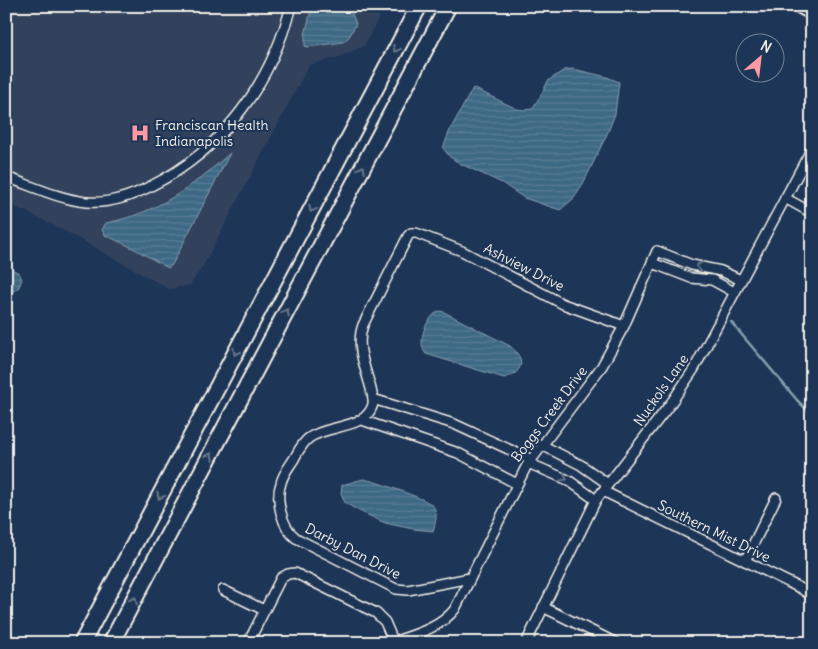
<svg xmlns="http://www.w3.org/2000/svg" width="818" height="649" font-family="Delius,sans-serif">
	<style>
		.built { fill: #31425d }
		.water { fill: url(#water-rules); stroke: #879fad }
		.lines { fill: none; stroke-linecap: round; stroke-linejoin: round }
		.stream { stroke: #879fad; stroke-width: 2.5 }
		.street-casing { stroke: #f4f1e8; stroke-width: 12 }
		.secondary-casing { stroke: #f4f1e8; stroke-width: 15 }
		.highway-casing { stroke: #f4f1e8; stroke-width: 19 }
		.street { stroke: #1d3557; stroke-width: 9 }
		.secondary { stroke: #1d3557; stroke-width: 11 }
		.highway { stroke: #1d3557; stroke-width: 15 }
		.oneway { stroke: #68778a }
		.labels { text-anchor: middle; stroke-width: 4.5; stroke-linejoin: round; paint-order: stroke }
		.poi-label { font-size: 14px; fill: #f4f1e8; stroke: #1d3557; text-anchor: start }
		.street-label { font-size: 14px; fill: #f4f1e8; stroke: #1d3557 }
	</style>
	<defs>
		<pattern id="water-rules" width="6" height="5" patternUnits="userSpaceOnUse" patternTransform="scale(1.25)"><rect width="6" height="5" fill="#3e6985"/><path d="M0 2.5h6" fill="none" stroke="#5a7f96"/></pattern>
	</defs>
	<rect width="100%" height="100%" fill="#1d3557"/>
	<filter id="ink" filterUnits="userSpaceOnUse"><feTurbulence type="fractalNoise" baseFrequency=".02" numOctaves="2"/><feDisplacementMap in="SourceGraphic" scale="10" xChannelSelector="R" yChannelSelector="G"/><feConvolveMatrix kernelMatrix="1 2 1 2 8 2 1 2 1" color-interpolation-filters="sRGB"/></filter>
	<g filter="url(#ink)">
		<polygon class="built" points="6,6 385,6 364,46 339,57 309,65 203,266 190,285 169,289 65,231 6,202"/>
		<g class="water">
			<polygon points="312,6 349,6 356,24 349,37 343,42 308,47 305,46 305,35"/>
			<polygon points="573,69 607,77 619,82 615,114 608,132 584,182 573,199 560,210 524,198 502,183 461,164 450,157 443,148 450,130 473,88 517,109 524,110 532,109 541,95 548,81 564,70"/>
			<path d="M230 153 172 265 168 268 133 248 105 235 102 230 106 223C158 213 192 187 230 153Z"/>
			<polygon points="6,266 19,273 22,279 19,287 6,297"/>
			<path d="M440 311 444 312 510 346C526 359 524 373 504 378L426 354C416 343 426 316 440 311Z"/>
			<path d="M363 479C373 480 425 499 431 504 439 511 436 522 433 531L413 529 385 523 359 511 345 503 341 493 342 485Z"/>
		</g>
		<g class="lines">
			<polyline class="stream" points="731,322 797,400 812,415"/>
			<g class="street-casing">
				<g id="street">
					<path d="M6 177C32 186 59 199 86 202 108 204 132 196 151 186 223 150 271 83 291 6"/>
					<polyline points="785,198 812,213"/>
					<polyline points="652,263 691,278 712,280 734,292"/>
					<polyline points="373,399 454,424 530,459"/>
					<polyline points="362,420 458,453 517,484"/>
					<polyline points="542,445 581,465 608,484"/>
					<polyline points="528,463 568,480 596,500"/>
					<polyline points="603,491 800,588 812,596"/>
					<polyline points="745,561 776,498"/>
					<path d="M470 578 408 590 396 589 296 538C282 528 275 499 281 483 283 474 289 467 294 459 298 452 302 443 309 438 326 425 364 429 372 407 375 401 372 395 371 389 366 369 355 346 363 325L408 236 411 233H416L462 251 563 304 624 326"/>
					<polyline points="223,590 264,610"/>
					<polyline points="543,607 616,643"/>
					<path d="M393 642C416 634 440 628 455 609L526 467 602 366 624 326 657 251 692 265 721 271 741 280"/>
					<polyline points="248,643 281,578 288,574 295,573 376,613 385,622 394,643"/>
					<polyline points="526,643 596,500 671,403 694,369 812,148"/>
				</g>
			</g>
			<g class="secondary-casing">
				<polyline id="secondary" points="797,6 812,14"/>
			</g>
			<g class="highway-casing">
				<g id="highway">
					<polyline points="82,643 419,6"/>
					<polyline points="111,643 448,6"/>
				</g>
			</g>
			<use href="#street" class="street"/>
			<use href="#secondary" class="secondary"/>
			<use href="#highway" class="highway"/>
		</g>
		<defs><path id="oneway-chevron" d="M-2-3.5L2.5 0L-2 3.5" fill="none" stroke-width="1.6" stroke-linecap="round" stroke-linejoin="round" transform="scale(1.25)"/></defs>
		<g class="oneway">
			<use href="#oneway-chevron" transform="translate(396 49) rotate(118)"/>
			<use href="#oneway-chevron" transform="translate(362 169) rotate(-62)"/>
			<use href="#oneway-chevron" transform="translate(312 209) rotate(118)"/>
			<use href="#oneway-chevron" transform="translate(699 266) rotate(-168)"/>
			<use href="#oneway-chevron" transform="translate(286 312) rotate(-62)"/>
			<use href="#oneway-chevron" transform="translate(236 352) rotate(118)"/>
			<use href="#oneway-chevron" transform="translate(210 456) rotate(-62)"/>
			<use href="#oneway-chevron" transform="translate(564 478) rotate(29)"/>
			<use href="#oneway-chevron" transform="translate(160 496) rotate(118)"/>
			<use href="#oneway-chevron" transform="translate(134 600) rotate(-62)"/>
		</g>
	</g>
	<defs>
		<g id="hospital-bare" transform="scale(1.5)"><path d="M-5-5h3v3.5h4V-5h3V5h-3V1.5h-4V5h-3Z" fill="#ff9aa2" stroke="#1d3557" stroke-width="2.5" paint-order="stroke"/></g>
	</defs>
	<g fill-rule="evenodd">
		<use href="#hospital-bare" x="140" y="133"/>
	</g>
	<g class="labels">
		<g class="poi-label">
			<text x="155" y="130">Franciscan Health<tspan x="155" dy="16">Indianapolis</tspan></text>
		</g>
		<g class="street-label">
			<text transform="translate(524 267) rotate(27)" y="5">Ashview Drive</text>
			<text transform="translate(661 390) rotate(-55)" y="5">Nuckols Lane</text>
			<text transform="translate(549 414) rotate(-53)" y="5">Boggs Creek Drive</text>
			<text transform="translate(714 531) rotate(26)" y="5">Southern Mist Drive</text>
			<text transform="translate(353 551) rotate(27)" y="5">Darby Dan Drive</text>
		</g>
	</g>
	<rect width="818" height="649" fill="none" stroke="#1d3557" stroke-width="25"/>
	<rect x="12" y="12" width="793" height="624" fill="none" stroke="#f4f1e8" stroke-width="2" filter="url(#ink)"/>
	<g transform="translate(760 58) rotate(28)"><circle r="24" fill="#1d3557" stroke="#738091"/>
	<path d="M0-4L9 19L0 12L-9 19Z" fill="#ff9aa2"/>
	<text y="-8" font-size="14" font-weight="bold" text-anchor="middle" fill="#f4f1e8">N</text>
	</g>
</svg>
